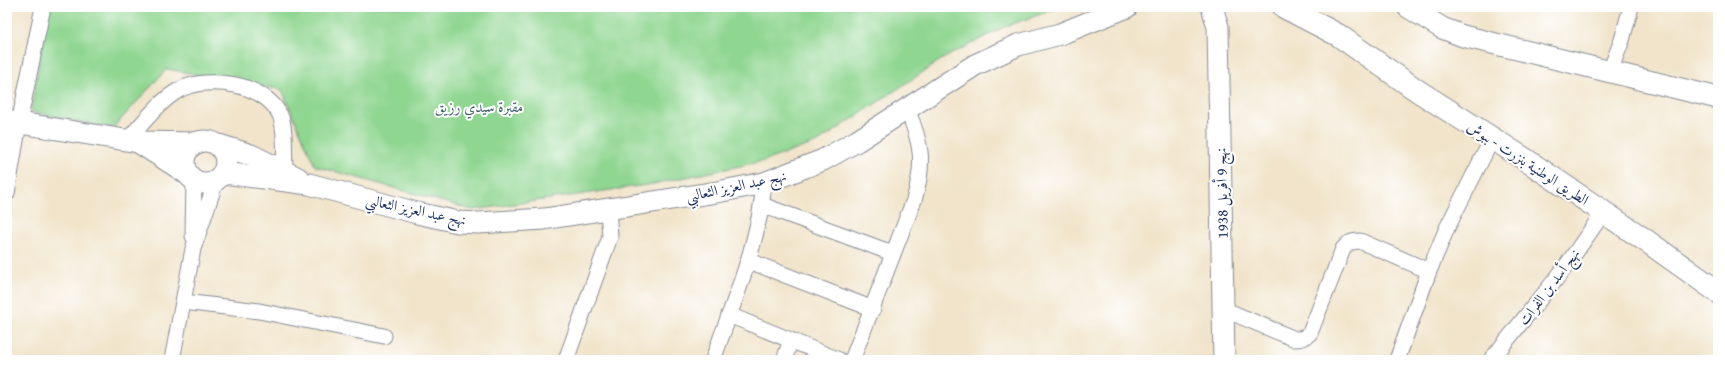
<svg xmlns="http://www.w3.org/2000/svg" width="1725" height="367" font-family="'Gentium Book Plus',Amiri,serif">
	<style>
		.green { fill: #8fd690; stroke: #558277 }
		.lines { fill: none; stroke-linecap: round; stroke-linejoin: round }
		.street-casing { stroke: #868a94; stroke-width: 17 }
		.secondary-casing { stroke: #868a94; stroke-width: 23 }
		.primary-casing { stroke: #868a94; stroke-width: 24 }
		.street { stroke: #fff; stroke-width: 15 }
		.secondary { stroke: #fff; stroke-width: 21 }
		.primary { stroke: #fff; stroke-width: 22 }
		.labels { text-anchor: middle; stroke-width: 4; stroke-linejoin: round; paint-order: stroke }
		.park-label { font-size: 15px; fill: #3e616d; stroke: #fff }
		.street-label { font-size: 15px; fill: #1b2f5e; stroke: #fff }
	</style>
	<rect width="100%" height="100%" fill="#fff"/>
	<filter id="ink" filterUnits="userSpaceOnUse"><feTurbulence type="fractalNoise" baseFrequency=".025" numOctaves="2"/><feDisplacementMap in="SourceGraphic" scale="8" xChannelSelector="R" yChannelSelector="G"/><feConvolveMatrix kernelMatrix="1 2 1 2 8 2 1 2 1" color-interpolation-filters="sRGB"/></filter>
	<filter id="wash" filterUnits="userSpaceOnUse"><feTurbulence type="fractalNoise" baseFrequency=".012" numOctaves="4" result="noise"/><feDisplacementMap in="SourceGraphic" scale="16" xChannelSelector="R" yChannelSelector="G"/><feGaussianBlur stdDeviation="0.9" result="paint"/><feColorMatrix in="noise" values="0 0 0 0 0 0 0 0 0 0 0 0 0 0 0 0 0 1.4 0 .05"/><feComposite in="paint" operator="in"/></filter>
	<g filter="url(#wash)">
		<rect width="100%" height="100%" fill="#f1e4ca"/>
		<polygon class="green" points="48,7 1061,7 1006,26 944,58 818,142 764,161 653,184 473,210 315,166 282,90 167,69 113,128 31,112"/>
	</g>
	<g filter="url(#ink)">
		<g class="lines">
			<g class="street-casing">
				<g id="street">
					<polyline points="1610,71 1622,40 1631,7"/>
					<path d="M126 141C143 124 158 102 179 90 208 75 265 83 280 115 286 128 284 155 285 170"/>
					<polyline points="7,193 19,123 43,7"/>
					<polyline points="762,205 892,253"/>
					<polyline points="193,236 194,180"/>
					<polyline points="749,261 873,309"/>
					<polyline points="184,302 259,311 384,336"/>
					<path d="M1223 309 1295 339C1302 339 1305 338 1310 333L1343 249C1348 243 1351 241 1360 241L1429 271"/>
					<polyline points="729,315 839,360"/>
					<polyline points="172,360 193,249 216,181"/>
					<polyline points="566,360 610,237 608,209"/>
					<path d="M713 360C733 302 759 245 764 183"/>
					<polyline points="784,360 791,340"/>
					<path d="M852 360 914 200C925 163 922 144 907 109"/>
					<polyline points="1397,360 1429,271 1447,228 1492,139"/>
					<polyline points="1491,360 1564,269 1603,213"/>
				</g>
			</g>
			<g class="secondary-casing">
				<g id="secondary">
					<polyline points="1212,7 1218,27 1224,360"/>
					<polyline points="1408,7 1442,28 1463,36 1718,98"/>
					<polyline points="7,121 138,142 197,143"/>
					<circle cx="205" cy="162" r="21"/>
					<polyline points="138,142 188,174"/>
					<polyline points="219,145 251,155 298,178"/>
					<polyline points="224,173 309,184 417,213 458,222 479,223 544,219 717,192 764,183 823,160 857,141 975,65 1018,45 1060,34 1127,7"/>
				</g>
			</g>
			<g class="primary-casing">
				<polyline id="primary" points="1284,7 1338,35 1418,91 1520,156 1648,242 1718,292"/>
			</g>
			<use href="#street" class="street"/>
			<use href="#secondary" class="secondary"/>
			<use href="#primary" class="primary"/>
		</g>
	</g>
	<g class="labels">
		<g class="park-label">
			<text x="479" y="112">مقبرة سيدي رزيق</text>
		</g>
		<g class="street-label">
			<text transform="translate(1528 163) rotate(33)" y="5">الطريق الوطنية بنزرت - ببوش</text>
			<text transform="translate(736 186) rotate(-12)" y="5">نهج عبد العزيز الثعالبي</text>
			<text transform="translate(1222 193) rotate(-91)" y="5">نهج 9 أفريل 1938</text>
			<text transform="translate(416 210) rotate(12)" y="5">نهج عبد العزيز الثعالبي</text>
			<text transform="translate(1549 287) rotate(-53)" y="5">نهج أسد بن الفرات</text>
		</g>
	</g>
	<rect width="1725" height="367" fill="none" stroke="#fff" stroke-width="24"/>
</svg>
